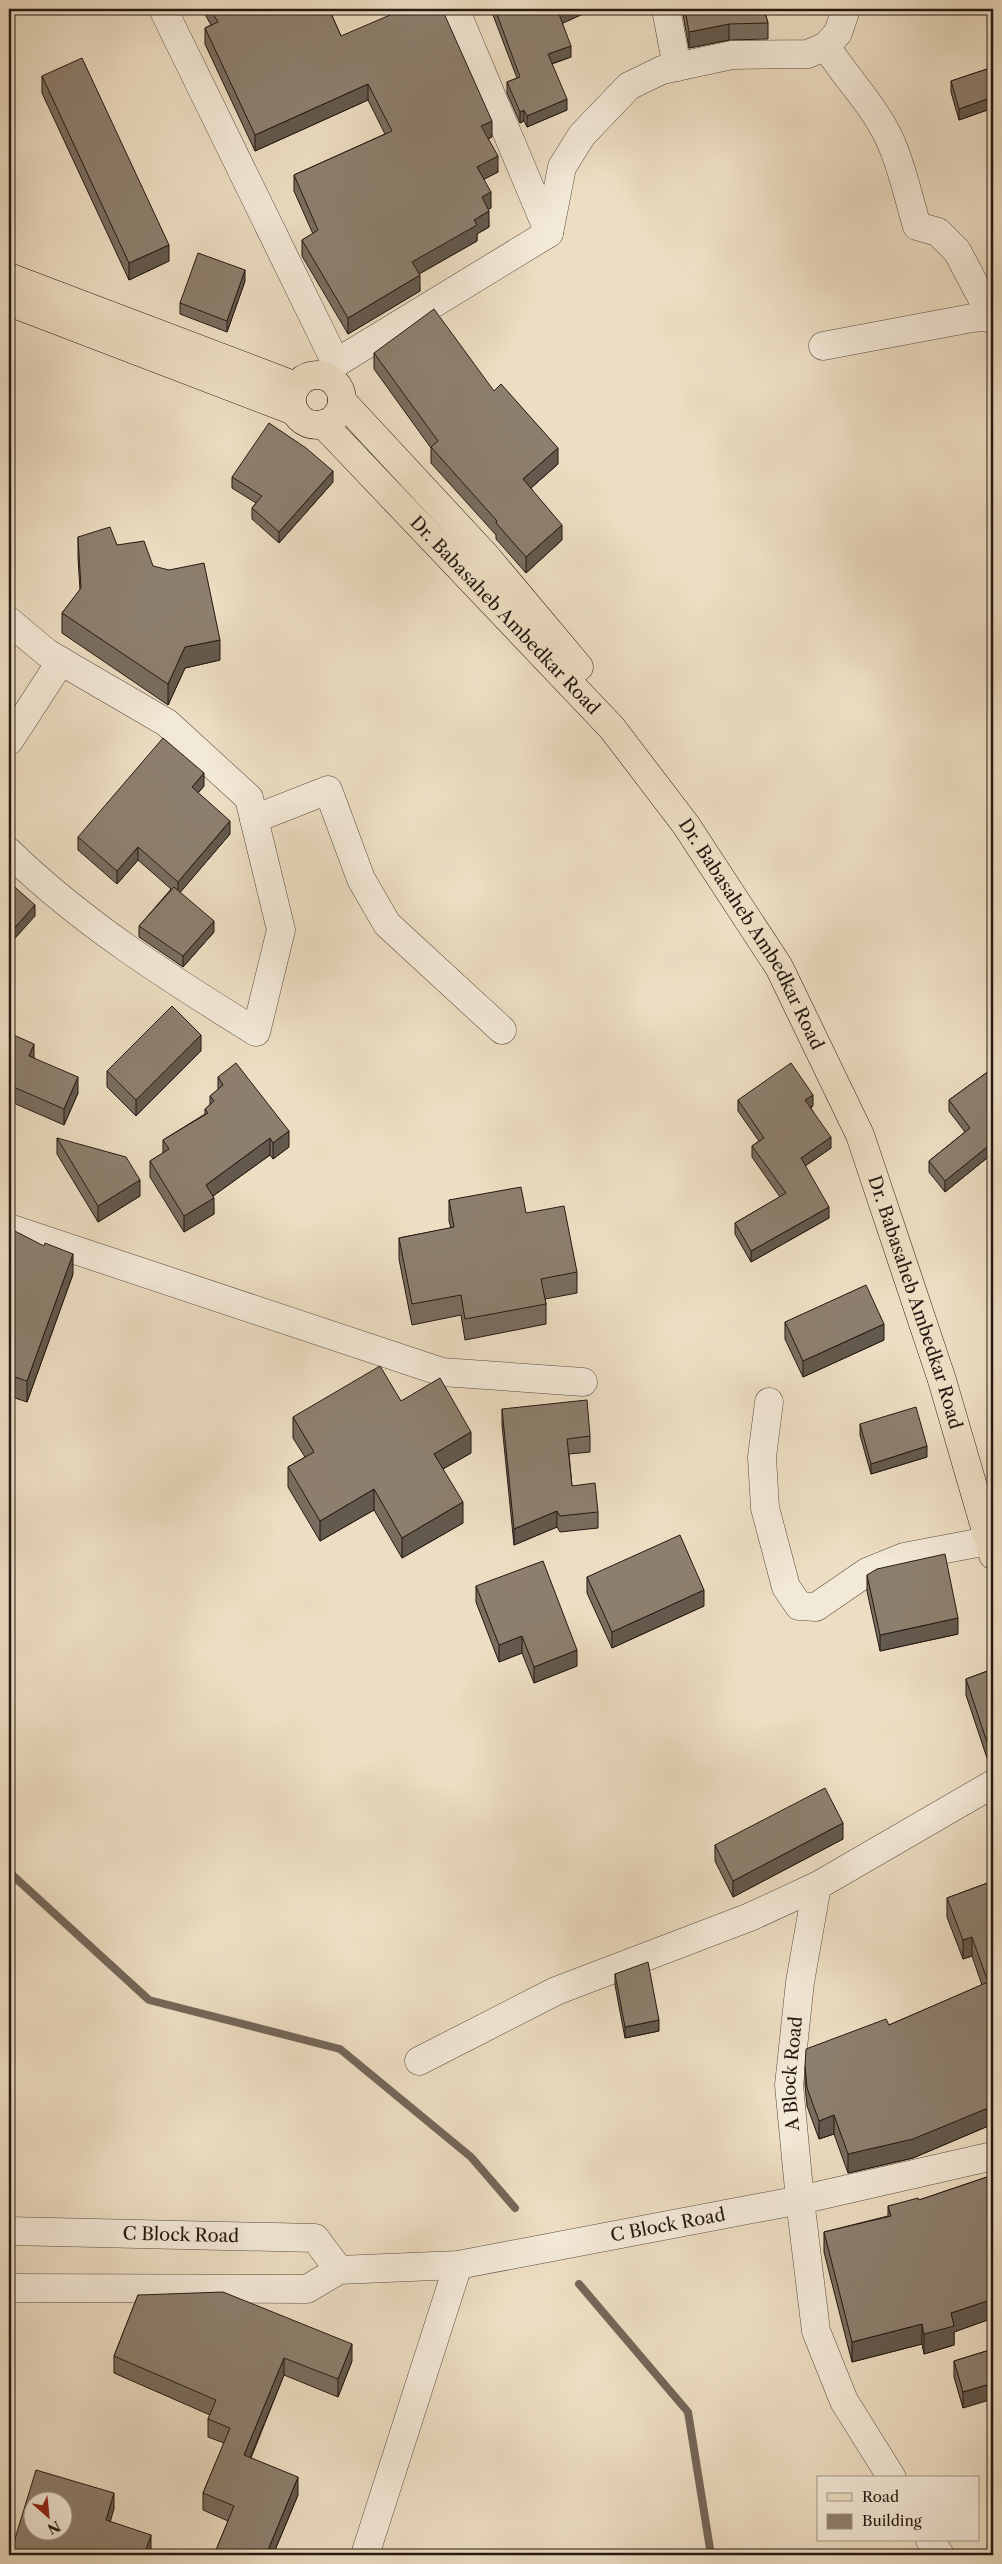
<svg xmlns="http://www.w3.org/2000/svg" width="1002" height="2564" font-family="'Libre Caslon Text',serif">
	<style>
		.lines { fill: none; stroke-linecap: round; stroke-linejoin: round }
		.stream { stroke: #746658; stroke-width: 8 }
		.minor-casing { stroke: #574a3f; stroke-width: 29 }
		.major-casing { stroke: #251913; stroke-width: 29 }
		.minor { stroke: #f3e9d7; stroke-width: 28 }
		.major { stroke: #edddc2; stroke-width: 28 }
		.wall { fill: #796d5f; stroke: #251913 }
		.shaded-wall { fill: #63594d; stroke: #251913 }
		.building { fill: #8d7f6e; stroke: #251913; fill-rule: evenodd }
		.labels { text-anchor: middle; stroke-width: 4.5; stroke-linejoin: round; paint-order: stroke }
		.street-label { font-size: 18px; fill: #251913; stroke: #f3e9d7 }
	</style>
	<rect width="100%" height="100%" fill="#edddc2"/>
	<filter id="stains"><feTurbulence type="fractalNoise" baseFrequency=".004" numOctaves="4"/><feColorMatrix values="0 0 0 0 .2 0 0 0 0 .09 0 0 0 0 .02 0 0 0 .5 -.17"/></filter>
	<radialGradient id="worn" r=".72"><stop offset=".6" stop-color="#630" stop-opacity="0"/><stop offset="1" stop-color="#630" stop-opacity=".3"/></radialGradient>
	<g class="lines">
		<g class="stream">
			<polyline points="9,1872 149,2000 340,2049 471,2157 515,2208"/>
			<polyline points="579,2284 688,2412 711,2555"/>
		</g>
		<g class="minor-casing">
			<g id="minor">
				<polyline points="163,9 336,363 325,376"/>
				<polyline points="666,9 677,67"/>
				<path d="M826 46C846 78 873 104 889 138 902 165 908 197 917 226L938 232 957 251 993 319"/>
				<polyline points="549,233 562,167 582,135 629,86 662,70 732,55 808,54 826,46 838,33 846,9"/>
				<polyline points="823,346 972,318 986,317 993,320"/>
				<polyline points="336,363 549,233 455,9"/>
				<path d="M9 621 47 653 167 723 249 798 281 930 256 1032C169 978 83 924 9 852"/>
				<polyline points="9,741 61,661"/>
				<polyline points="254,819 328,790 361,879 387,924 502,1030"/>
				<polyline points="9,1228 442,1372 583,1382"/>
				<polyline points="769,1402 762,1457 765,1508 786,1587 799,1606 816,1607 867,1572 904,1557 993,1540"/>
				<polyline points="419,2061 556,1991 750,1917 817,1886"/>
				<path id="s1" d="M9 2231 315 2238 339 2270"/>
				<path id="s2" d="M9 2288 307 2289 339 2270 458 2265 800 2200 993 2156"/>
				<path id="s3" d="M892 2478 844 2401 816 2331 800 2200 789 2085 800 1982 817 1886 993 1784"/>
				<polyline points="930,2540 940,2555"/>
				<polyline points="365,2555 458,2265"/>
			</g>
		</g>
		<g class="major-casing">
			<g id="major">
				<polyline points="9,277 296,386"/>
				<polyline points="9,302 294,411"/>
				<circle cx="317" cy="400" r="25"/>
				<polyline points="342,401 485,555 579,667"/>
				<path id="s4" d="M323 424 612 728 686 825 779 967 860 1135 942 1380 993 1555"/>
			</g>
		</g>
		<use href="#minor" class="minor"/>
		<use href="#major" class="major"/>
	</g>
	<g class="wall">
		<polygon points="202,9 329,9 341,36 492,137 488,139 498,172 484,179 491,208 488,209 489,227 477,234 477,241 419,274 420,291 348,334 302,256 302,240 313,234 294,191 294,175 385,134 368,100 255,151 205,44 205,28 211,25"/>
		<polygon points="493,9 594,9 562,23 571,57 552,64 567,110 527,127 524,121 520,123 507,93 507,82 517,78 493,15"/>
		<polygon points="682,9 764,9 768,23 768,39 729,40 689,48"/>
		<polygon points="993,67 993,108 959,120 951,92 951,81"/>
		<polygon points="42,76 169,261 129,280 42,93"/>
		<polygon points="245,281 227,332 180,314 180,303"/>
		<polygon points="374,353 494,391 558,464 531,488 562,540 526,573 496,539 496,535 431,463 431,448 374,369"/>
		<polygon points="232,477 333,482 279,543 252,519 252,508 256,503 232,488"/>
		<polygon points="78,537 117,545 153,566 220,660 185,668 168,705 62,633 62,613 80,590 78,558"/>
		<polygon points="204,786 198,793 230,834 180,892 214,932 183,967 139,937 139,926 171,889 138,860 117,884 78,850 78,837"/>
		<polygon points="9,1016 13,1035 34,1058 78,1093 64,1125 9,1101"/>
		<polygon points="201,1051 136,1116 107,1087 107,1071"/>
		<polygon points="993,1068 993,1155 992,1154 945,1192 929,1172 929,1161 965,1132 949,1111 949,1100"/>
		<polygon points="218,1077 289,1147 273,1159 270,1155 213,1196 214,1214 184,1232 150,1177 150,1161 163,1153 163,1140 205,1114 205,1109 210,1105 210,1096 218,1090"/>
		<polygon points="738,1100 813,1106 811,1108 831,1148 805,1166 829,1218 751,1262 735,1234 735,1223 780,1197 752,1157 752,1146 759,1141 738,1111"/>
		<polygon points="57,1138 140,1196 98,1222 57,1154"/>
		<polygon points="449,1200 526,1213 577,1272 577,1293 545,1299 546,1304 546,1324 465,1340 461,1315 412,1325 399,1259 399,1238 451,1228 449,1221"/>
		<polygon points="9,1228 73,1274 27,1402 9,1396"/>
		<polygon points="785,1322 884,1340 803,1377 785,1339"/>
		<polygon points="401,1401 471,1453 443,1469 463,1523 402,1558 374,1510 320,1541 288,1487 288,1467 305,1457 293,1438 293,1417"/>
		<polygon points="502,1409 590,1436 590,1452 569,1454 572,1486 598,1512 598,1528 560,1532 557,1527 514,1545 502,1425"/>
		<polygon points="860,1424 927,1457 871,1474 860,1435"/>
		<polygon points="867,1575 958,1634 880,1651 867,1591"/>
		<polygon points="587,1577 704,1606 612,1648 587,1593"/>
		<polygon points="476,1586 577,1666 534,1683 522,1653 499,1662 476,1602"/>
		<polygon points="993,1669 993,1759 988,1761 966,1695 966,1679"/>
		<polygon points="843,1839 733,1897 715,1861 715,1845"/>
		<polygon points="993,1881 993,2124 913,2158 848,2173 834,2134 819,2139 807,2106 805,2085 805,2066 889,2025 982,1985 972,1956 963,1959 947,1917 947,1898"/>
		<polygon points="615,1974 659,2031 625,2038 615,1985"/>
		<polygon points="993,2175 993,2318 954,2332 954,2345 924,2354 922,2344 852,2362 824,2252 824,2232 888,2216 888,2206 919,2200"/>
		<polygon points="138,2295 352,2361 338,2397 284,2375 251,2458 298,2495 273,2555 214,2555 228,2521 203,2510 203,2493 224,2443 208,2437 208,2419 210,2415 114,2373 114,2356"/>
		<polygon points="993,2349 963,2408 954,2377 954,2361"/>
	</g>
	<g class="shaded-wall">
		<polygon points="570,9 594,9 559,25 559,14"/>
		<polygon points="729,24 729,40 689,48 689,32"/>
		<polygon points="571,46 571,57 548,65 548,54"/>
		<polygon points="368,84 368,100 255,151 255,135"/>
		<polygon points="993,97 993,108 959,120 959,109"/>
		<polygon points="567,99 567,110 527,127 527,116"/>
		<polygon points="524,110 524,121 520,123 520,112"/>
		<polygon points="492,121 492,137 481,142 481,126"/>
		<polygon points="498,156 498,172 477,183 477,167"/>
		<polygon points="491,192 491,208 482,213 482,197"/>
		<polygon points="489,211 489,227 477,234 477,241 412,278 412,262 474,220"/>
		<polygon points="169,245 169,261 129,280 129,263"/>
		<polygon points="245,270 245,281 227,332 227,321"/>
		<polygon points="420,275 420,291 348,334 348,318"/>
		<polygon points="558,448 558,464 523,495 523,479"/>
		<polygon points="333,471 333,482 279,543 279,532"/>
		<polygon points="562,525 562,540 526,573 526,557"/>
		<polygon points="220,640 220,660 185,668 168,705 168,684 185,647"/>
		<polygon points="204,773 204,786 192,800 192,787"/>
		<polygon points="230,821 230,834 178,895 178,882"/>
		<polygon points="138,847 138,860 117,884 117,871"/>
		<polygon points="35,905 35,916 9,945 9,934"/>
		<polygon points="214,921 214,932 183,967 183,956"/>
		<polygon points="13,1018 13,1034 9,1044 9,1028"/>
		<polygon points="201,1035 201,1051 136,1116 136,1100"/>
		<polygon points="34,1044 34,1060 29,1056"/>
		<polygon points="78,1077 78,1093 64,1125 64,1109"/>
		<polygon points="813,1095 813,1106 805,1111 805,1100"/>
		<polygon points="289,1131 289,1147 273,1159 273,1143"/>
		<polygon points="831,1137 831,1148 801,1169 801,1158"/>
		<polygon points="270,1138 270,1155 206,1201 206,1185"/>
		<polygon points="992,1143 992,1154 945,1192 945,1181"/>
		<polygon points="140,1180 140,1196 98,1222 98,1206"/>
		<polygon points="214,1198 214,1214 184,1232 184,1216"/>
		<polygon points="829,1207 829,1218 751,1262 751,1251"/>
		<polygon points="73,1254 73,1274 27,1402 27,1381"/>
		<polygon points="884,1324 884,1340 803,1377 803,1361"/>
		<polygon points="471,1432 471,1453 434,1474 434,1454"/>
		<polygon points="927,1446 927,1457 871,1474 871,1464"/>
		<polygon points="374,1489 374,1510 320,1541 320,1521"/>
		<polygon points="463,1502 463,1523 402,1558 402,1538"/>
		<polygon points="557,1511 557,1527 514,1545 514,1529"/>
		<polygon points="704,1590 704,1606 612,1648 612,1632"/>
		<polygon points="958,1618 958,1634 880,1651 880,1635"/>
		<polygon points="522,1636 522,1653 499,1662 499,1645"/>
		<polygon points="577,1650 577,1666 534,1683 534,1667"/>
		<polygon points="993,1743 993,1759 988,1761 988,1745"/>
		<polygon points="843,1823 843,1839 733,1897 733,1881"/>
		<polygon points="972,1937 972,1956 963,1959 963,1940"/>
		<polygon points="659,2020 659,2031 625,2038 625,2027"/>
		<polygon points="993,2106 993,2124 913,2158 848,2173 848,2154"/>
		<polygon points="834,2115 834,2134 819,2139 819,2121"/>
		<polygon points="993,2299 993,2318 954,2332 954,2345 924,2354 924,2334 951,2313"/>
		<polygon points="922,2324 922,2344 852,2362 852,2342"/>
		<polygon points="352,2344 352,2361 338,2397 338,2379"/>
		<polygon points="284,2358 284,2375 244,2473 244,2455"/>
		<polygon points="993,2383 993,2399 963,2408 963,2392"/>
		<polygon points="298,2477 298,2495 273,2555 266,2555"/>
		<polygon points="114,2493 114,2509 106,2536 106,2520"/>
		<polygon points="151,2535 151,2551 150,2555 144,2555"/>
	</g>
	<g class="building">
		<polygon points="210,9 329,9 341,36 404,9 442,9 492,121 481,126 498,156 477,167 491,192 482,197 489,211 474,220 477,225 412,262 420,275 348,318 302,240 318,230 294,175 392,131 368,84 255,135 205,28 218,22"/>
		<polygon points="495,9 570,9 559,14 571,46 548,54 567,99 527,116 524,110 520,112 507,82 520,77"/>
		<polygon points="685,9 764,9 768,23 729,24 689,32"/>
		<polygon points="82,58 169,245 129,263 42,76"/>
		<polygon points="993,67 993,97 959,109 951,81"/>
		<polygon points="198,253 245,270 227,321 180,303"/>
		<polygon points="434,309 494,391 501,384 558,448 523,479 562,525 526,557 496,523 497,521 431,447 438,441 374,353"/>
		<polygon points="269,423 306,448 333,471 279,532 252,508 262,496 232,477"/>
		<polygon points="110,527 117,545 144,541 153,566 169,570 204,563 220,640 185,647 168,684 62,613 81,588 78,537"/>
		<polygon points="163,738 204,773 192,787 230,821 178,882 138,847 117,871 78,837"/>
		<polygon points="9,882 35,905 9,934"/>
		<polygon points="174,887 214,921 183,956 139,926"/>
		<polygon points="172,1006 201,1035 136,1100 107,1071"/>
		<polygon points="9,1016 13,1018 9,1028"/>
		<polygon points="9,1033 34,1044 29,1056 78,1077 64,1109 9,1085"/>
		<polygon points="236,1063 289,1131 273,1143 270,1138 206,1185 214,1198 184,1216 150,1161 169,1149 163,1140 208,1113 205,1109 214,1101 210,1096 223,1085 218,1077"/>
		<polygon points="791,1063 813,1095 805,1100 831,1137 801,1158 829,1207 751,1251 735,1223 786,1193 752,1146 764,1138 738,1100"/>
		<polygon points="993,1068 993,1144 992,1143 945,1181 929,1161 970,1128 949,1100"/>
		<polygon points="57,1138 126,1157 140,1180 98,1206"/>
		<polygon points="521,1187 526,1213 564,1206 577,1272 541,1279 546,1304 465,1319 461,1295 412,1304 399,1238 454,1227 449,1200"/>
		<polygon points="9,1228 44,1246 45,1243 73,1254 27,1381 9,1375"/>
		<polygon points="866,1285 884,1324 803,1361 785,1322"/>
		<polygon points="380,1366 401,1401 440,1378 471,1432 434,1454 463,1502 402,1538 374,1489 320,1521 288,1467 314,1452 293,1417"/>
		<polygon points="587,1400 590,1436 567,1439 572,1486 595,1483 598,1512 560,1516 557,1511 514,1529 502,1409"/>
		<polygon points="916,1407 927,1446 871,1464 860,1424"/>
		<polygon points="680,1535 704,1590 612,1632 587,1577"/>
		<polygon points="945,1554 958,1618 880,1635 867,1575 877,1569"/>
		<polygon points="543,1561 577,1650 534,1667 522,1636 499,1645 476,1586"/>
		<polygon points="993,1669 993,1743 988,1745 966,1679"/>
		<polygon points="825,1788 843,1823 733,1881 715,1845"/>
		<polygon points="993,1881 993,2106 913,2139 848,2154 834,2115 819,2121 807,2088 805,2066 806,2049 886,2019 889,2025 988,1982 972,1937 963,1940 947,1898"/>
		<polygon points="648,1962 659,2020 625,2027 615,1974"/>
		<polygon points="993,2175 993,2299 951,2313 954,2326 924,2334 922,2324 852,2342 824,2232 891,2216 888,2206 918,2198 919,2200"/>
		<polygon points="223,2292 352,2344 338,2379 284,2358 244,2455 298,2477 266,2555 214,2555 234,2506 203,2493 230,2428 208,2419 216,2400 114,2356 138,2295"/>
		<polygon points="993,2349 993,2383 963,2392 954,2361"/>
		<path d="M36 2470 114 2493 106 2520 151 2535 144 2555H10ZM32 2502H62V2532H32Z"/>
	</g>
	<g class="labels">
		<g class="street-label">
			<text dy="6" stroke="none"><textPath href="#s4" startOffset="264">Dr. Babasaheb Ambedkar Road</textPath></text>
			<text dy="6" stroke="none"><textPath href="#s4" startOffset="669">Dr. Babasaheb Ambedkar Road</textPath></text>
			<text dy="6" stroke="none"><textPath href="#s4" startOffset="1074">Dr. Babasaheb Ambedkar Road</textPath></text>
			<text dy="6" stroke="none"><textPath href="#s3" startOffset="425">A Block Road</textPath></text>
			<text dy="6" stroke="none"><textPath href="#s2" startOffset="668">C Block Road</textPath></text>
			<text dy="6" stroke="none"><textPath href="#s1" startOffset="172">C Block Road</textPath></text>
		</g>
	</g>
	<rect width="1002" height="2564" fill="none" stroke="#edddc2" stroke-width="30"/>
	<rect x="10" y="10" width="982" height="2544" fill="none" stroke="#251913" stroke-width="2.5"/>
	<rect x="15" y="15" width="972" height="2534" fill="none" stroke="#251913"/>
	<rect x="817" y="2476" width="162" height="65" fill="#f3e9d7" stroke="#a19689"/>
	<rect x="827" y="2493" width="25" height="8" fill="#edddc2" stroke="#a19689"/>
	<text x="862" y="2502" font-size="15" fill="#251913">Road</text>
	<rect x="827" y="2514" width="25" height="15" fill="#8d7f6e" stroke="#a19689"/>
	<text x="862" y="2526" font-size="15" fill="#251913">Building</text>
	<g transform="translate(48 2516) rotate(153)"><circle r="24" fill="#f3e9d7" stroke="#a19689"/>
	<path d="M0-4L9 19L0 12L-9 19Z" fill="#8f2418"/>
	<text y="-8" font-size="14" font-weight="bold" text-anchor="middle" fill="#251913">N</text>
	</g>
	<rect width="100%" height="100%" filter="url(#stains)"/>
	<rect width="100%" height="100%" fill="url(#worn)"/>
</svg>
